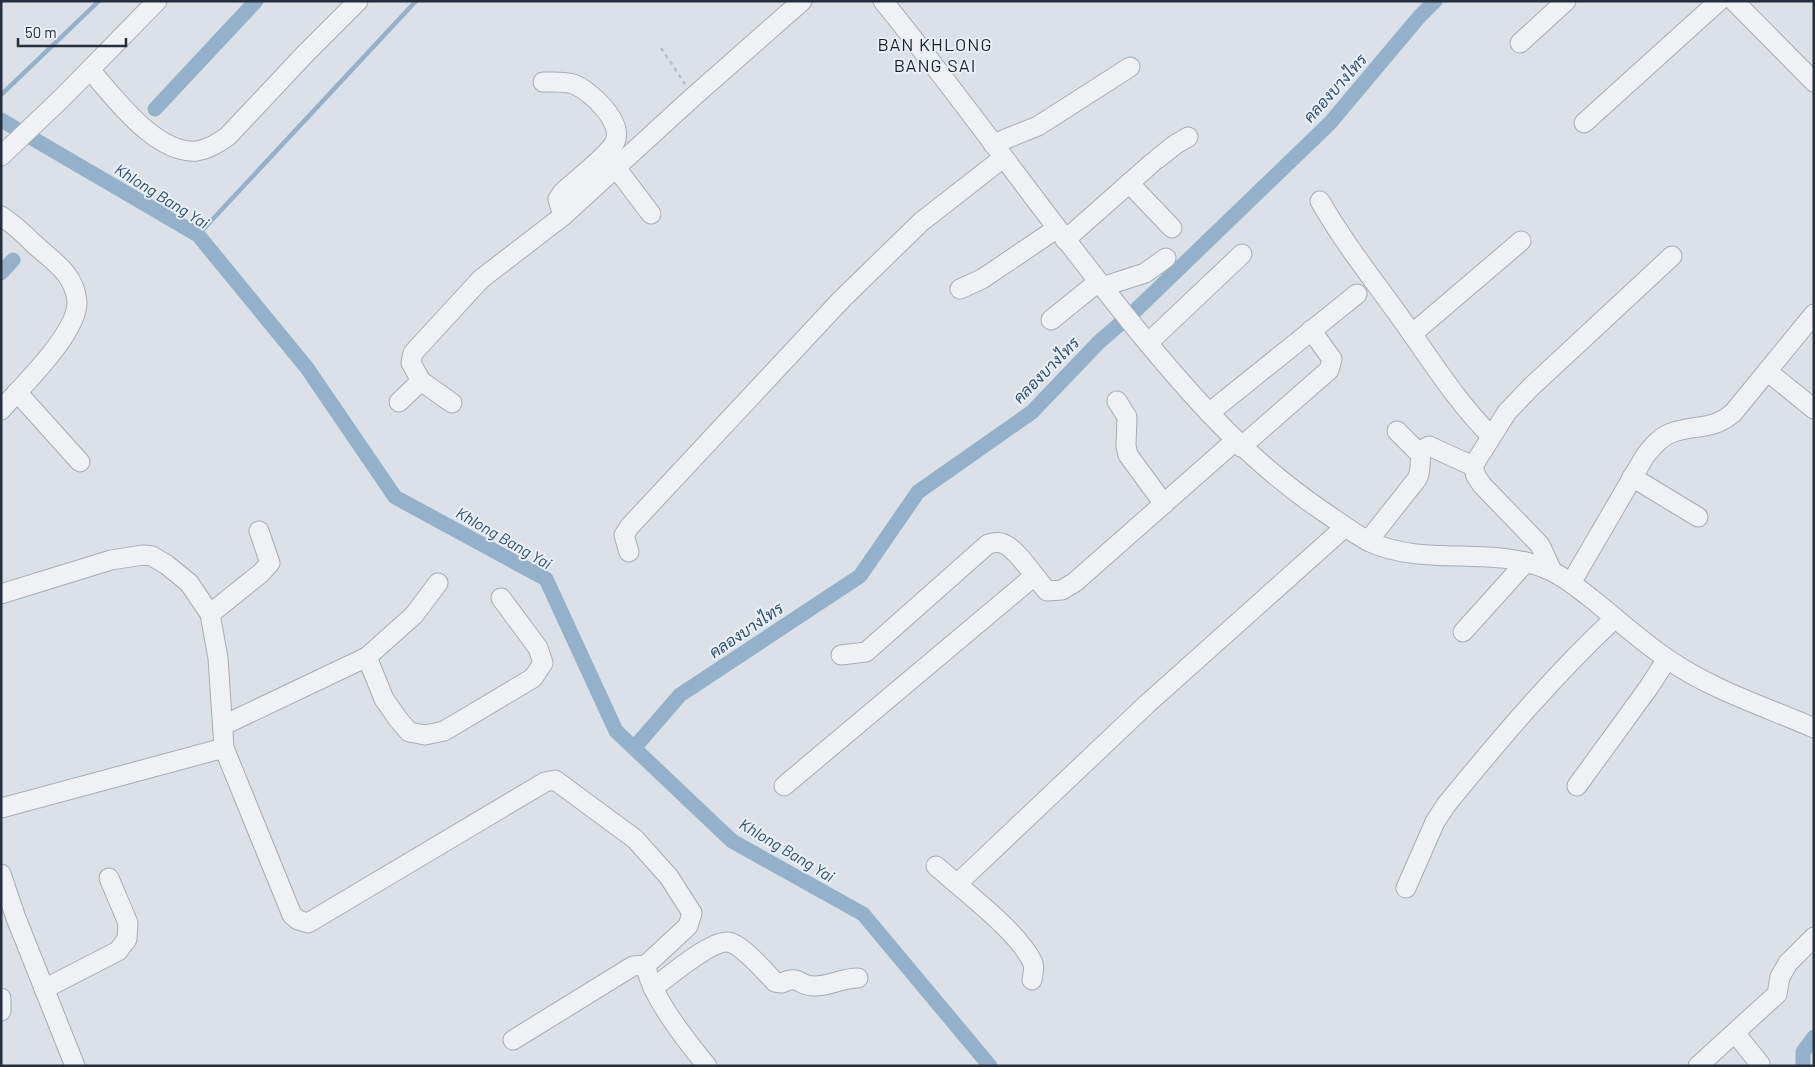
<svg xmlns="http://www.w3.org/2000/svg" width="1815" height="1067" font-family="Barlow,Sarabun,sans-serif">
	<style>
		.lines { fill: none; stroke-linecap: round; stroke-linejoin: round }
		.stream { stroke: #93b1cb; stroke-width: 4.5 }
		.canal { stroke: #93b1cb; stroke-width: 15 }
		.minor-casing { stroke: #a5acb5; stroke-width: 21 }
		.path { stroke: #babfc6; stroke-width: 2.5; stroke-dasharray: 4 4; stroke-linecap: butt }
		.minor { stroke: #eff1f5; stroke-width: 19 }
		.labels { text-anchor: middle; stroke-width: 4; stroke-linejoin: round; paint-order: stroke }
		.water-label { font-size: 16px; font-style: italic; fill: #2b5076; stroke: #ebf0f5 }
		.quarter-label { font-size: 18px; letter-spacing: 1px; fill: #17202f; stroke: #ebf0f5 }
	</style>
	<rect width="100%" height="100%" fill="#dce1e7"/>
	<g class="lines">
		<g class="stream">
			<polyline points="1,95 99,1"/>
			<polyline points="198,235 416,1"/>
		</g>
		<g class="canal">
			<polyline points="155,109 256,1"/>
			<polyline points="1,120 198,235 307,368 395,497 546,579 616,731 732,841 863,914 990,1066"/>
			<polyline points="1,273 13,260"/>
			<polyline points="634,748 680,695 860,576 918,492 1032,412 1099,342 1136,310 1330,123 1419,17 1435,1"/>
			<polyline points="1803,1066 1803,1052 1814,1037"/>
		</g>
		<g class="minor-casing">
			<g id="minor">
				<path d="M883 1C974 113 1055 231 1147 342 1201 407 1253 464 1324 512 1339 522 1354 534 1370 542 1427 568 1494 544 1551 571 1566 578 1579 589 1592 599 1617 619 1642 642 1669 660 1712 690 1766 707 1814 728"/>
				<polyline points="1734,1 1814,82"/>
				<polyline points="1520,43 1566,1"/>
				<path d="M90 70C114 97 156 155 197 151 209 149 218 143 228 136L306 53 358 1"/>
				<path d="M543 82C552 82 565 81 573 84 590 90 624 122 615 142 608 156 575 180 562 193L558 199 563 216"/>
				<polyline points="1584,123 1719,1"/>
				<polyline points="993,144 1038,126 1130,67"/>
				<polyline points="1,156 63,97 157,1"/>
				<polyline points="1157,159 1176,144 1188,137"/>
				<polyline points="617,169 651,214"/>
				<polyline points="1129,183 1172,228"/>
				<path d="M1320 201C1345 245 1376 283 1405 324 1433 363 1457 402 1491 436"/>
				<path d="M1 216C13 224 23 233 33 243 51 260 75 273 77 302 78 333 21 387 1 410"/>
				<polyline points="1065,240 1152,163"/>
				<polyline points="1102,287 1145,273 1166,258"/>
				<polyline points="960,289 982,279 1056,229"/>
				<polyline points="1051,320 1098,282"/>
				<polyline points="1412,334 1521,241"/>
				<polyline points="1148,343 1242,254"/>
				<polyline points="1767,371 1814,409"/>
				<polyline points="421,381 452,403"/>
				<polyline points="17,392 80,462"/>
				<polyline points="1117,401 1127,417 1126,446 1128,455 1164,504"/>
				<polyline points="399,402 421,381 411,363 413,353 481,279 563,216 693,97 802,1"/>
				<polyline points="1209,413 1357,294"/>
				<polyline points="1397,431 1420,454"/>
				<polyline points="1241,447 1329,370 1332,359 1311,330"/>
				<polyline points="1632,477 1698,517"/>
				<path d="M1368 541 1417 479C1424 467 1415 452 1429 446L1473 466"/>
				<polyline points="629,552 624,535 630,526 841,300 921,222 1003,158"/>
				<polyline points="1552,571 1540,545 1482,485 1476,476 1473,466 1507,412 1531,387 1672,256"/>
				<path d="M1571 583 1645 456C1652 447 1660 437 1671 433 1695 424 1712 431 1733 413L1814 314"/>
				<path d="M1 594 111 560 143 555 152 556 167 565 189 583 210 614 218 658 224 748 292 915 298 920 308 923 545 782 555 780 635 839 669 877 692 913 688 926 646 965C649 994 688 1043 707 1066"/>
				<polyline points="210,614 261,573 270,563 259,531"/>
				<polyline points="1463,632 1526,562"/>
				<path d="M841 655 866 652 988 544C994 543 998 541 1004 544 1017 549 1036 579 1047 591L1062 590 1075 582 1235 441"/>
				<polyline points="367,657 384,699 398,719 409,732 425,735 444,731 533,678 543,663 538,648 501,598"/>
				<polyline points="224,725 367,657 414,615 438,583"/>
				<polyline points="784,786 1033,577"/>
				<polyline points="1577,786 1649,687 1667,659"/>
				<polyline points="1,808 224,748"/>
				<polyline points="936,866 957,884 1147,704 1345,527"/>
				<polyline points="1,874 16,918 75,1066"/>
				<path d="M957 884C979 903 1019 935 1032 961 1035 966 1033 974 1032 980"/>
				<path d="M1406 888 1435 822 1446 805C1499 740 1554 675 1615 618"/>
				<path d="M653 988C668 977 711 940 728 942 742 944 765 972 775 982L782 983C800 974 799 987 815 986 830 986 842 978 858 978"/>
				<polyline points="44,989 118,951 127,939 128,923 109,878"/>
				<polyline points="1,998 1,1011"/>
				<polyline points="1735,1033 1760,1064"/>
				<polyline points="513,1040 633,966 646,965"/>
				<polyline points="1698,1066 1777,994 1780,977 1788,963 1814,937"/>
			</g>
		</g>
		<polyline class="path" points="661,48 685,84"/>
		<use href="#minor" class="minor"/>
	</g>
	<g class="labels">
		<g class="water-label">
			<text transform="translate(1335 88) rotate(-48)" y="6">คลองบางไทร</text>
			<text transform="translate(162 196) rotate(32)" y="6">Khlong Bang Yai</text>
			<text transform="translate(1046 370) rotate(-45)" y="6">คลองบางไทร</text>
			<text transform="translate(504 538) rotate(30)" y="6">Khlong Bang Yai</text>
			<text transform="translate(746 630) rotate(-34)" y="6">คลองบางไทร</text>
			<text transform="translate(787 850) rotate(31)" y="6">Khlong Bang Yai</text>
		</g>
		<g class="quarter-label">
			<text x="935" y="51">BAN KHLONG<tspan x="935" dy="21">BANG SAI</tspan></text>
		</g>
	</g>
	<rect width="1815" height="1067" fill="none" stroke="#242f3f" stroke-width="5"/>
	<path d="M18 38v8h108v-8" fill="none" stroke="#242f3f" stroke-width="2.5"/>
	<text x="25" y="38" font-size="15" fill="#242f3f" stroke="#ebf0f5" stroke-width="4" paint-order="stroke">50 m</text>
</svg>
